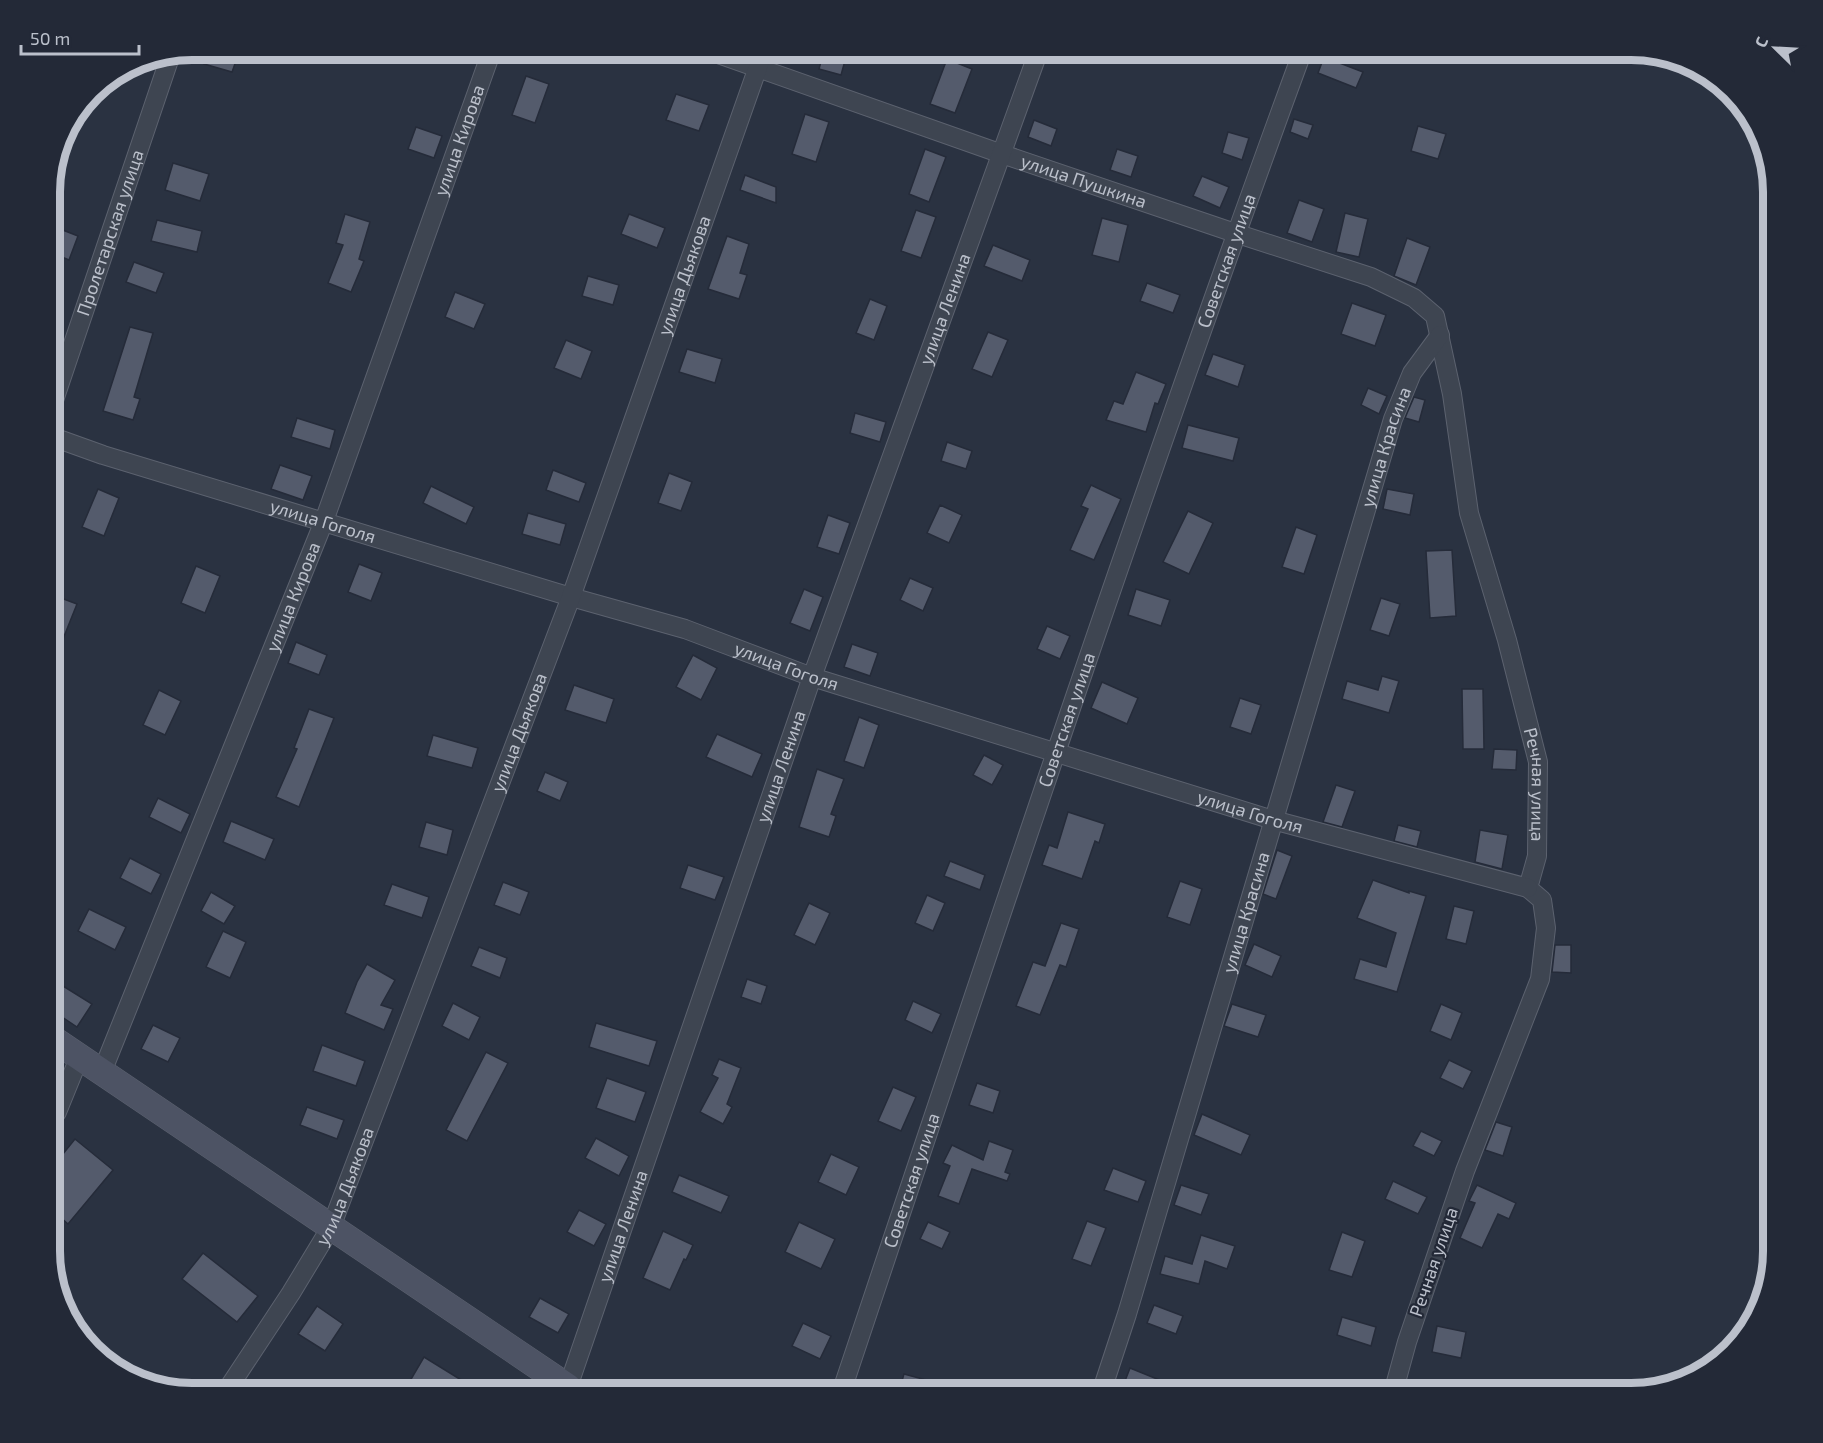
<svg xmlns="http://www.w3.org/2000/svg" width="1823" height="1443" font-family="'Exo 2',sans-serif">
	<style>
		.building { fill: #545b6c; stroke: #252b39; stroke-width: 1.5 }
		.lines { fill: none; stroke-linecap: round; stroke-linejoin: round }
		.street-casing { stroke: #5c626f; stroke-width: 20 }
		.secondary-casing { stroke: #5c626f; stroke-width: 27 }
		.street { stroke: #3e4551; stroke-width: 18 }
		.secondary { stroke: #4d5364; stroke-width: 26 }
		.labels { text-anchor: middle; stroke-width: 4.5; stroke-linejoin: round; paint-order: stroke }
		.street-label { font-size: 18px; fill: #bbc0cb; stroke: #232937 }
		.rim { fill: none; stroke: #bbc0cb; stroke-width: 8 }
	</style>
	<rect width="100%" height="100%" fill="#2a3241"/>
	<g class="building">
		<polygon points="209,50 240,50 232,72 204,64"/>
		<polygon points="429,50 467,50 462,63 429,52"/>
		<polygon points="824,50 848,50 841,75 819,69"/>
		<polygon points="1324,57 1363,72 1356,88 1318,73"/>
		<polygon points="947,59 972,69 955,113 930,104"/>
		<polygon points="526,76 549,84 535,123 512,115"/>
		<polygon points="676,94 709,105 699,131 666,120"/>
		<polygon points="805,114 829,122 816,162 792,154"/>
		<polygon points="1294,119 1313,125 1308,139 1290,132"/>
		<polygon points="1034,120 1057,129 1051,146 1028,137"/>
		<polygon points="1418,126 1446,134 1438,159 1411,151"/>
		<polygon points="416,127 442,136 434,158 408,149"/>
		<polygon points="1228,132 1249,138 1242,160 1222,153"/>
		<polygon points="925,149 946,157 929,202 909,194"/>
		<polygon points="1117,149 1138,156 1131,177 1110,170"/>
		<polygon points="173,163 209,174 200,201 165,190"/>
		<polygon points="745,175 776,187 776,203 740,190"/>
		<polygon points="1202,176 1229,187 1220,208 1193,196"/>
		<polygon points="1299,200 1324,209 1312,242 1287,233"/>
		<polygon points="916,210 936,217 921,258 901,251"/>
		<polygon points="1345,213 1368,219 1359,257 1336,252"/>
		<polygon points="345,214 370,222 359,259 364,261 351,292 328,283 343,245 336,243"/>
		<polygon points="629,214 665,228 657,248 621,234"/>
		<polygon points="1102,218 1128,225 1119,262 1092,255"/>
		<polygon points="157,220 202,231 197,252 151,241"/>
		<polygon points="50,225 78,236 69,260 50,252"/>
		<polygon points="727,236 749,244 740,273 747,275 739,299 708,289"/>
		<polygon points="1407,238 1430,247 1416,285 1394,276"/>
		<polygon points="993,245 1030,260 1022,281 984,266"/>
		<polygon points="134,262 164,273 156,293 126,282"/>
		<polygon points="588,276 619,285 613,305 582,296"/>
		<polygon points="1147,283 1180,295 1173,313 1140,301"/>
		<polygon points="455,292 485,304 474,329 445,317"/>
		<polygon points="870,299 887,306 874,340 856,333"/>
		<polygon points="1352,303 1386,315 1375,346 1341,334"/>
		<polygon points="130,327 153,333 134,397 140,399 133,420 103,411"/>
		<polygon points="988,332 1008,340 992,377 972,369"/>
		<polygon points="566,340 592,351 581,379 554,368"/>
		<polygon points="687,349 722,359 715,383 679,372"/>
		<polygon points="1213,354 1245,365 1238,387 1205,375"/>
		<polygon points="1136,372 1166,384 1158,404 1155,403 1146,432 1106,420 1114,401 1123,404"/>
		<polygon points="1368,388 1387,396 1379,414 1361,405"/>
		<polygon points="1414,397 1425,400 1419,422 1405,418"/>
		<polygon points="855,413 886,422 880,442 850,433"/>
		<polygon points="297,418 335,430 330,449 291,437"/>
		<polygon points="1188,425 1239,438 1233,461 1182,448"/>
		<polygon points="947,442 972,451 966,469 941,461"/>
		<polygon points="280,465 312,476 303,500 271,489"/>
		<polygon points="553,470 586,483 579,502 546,490"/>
		<polygon points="669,473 692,482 681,511 658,503"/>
		<polygon points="1091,485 1121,499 1094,560 1070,550 1088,509 1081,506"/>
		<polygon points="431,486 474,507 466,524 423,503"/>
		<polygon points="98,489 119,498 104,536 82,527"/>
		<polygon points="1387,489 1414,494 1410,515 1383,509"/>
		<polygon points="940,505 962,515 949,543 927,533"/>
		<polygon points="1188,511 1213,523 1189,574 1163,562"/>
		<polygon points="528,513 566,524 560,545 522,534"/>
		<polygon points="828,515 850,523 839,554 817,547"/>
		<polygon points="1296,527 1317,535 1304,574 1282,567"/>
		<polygon points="1452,550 1456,616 1430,618 1426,551"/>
		<polygon points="359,564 382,573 371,601 348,592"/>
		<polygon points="196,566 220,576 205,613 181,603"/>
		<polygon points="910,578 933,588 923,611 900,600"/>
		<polygon points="804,589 823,597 810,631 790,623"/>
		<polygon points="1136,589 1170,600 1161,626 1128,615"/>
		<polygon points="53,595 77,604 61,644 50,640 50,604"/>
		<polygon points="1381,598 1400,604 1389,636 1370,630"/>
		<polygon points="1047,626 1070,636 1060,659 1037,649"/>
		<polygon points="296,642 327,655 319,675 288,663"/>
		<polygon points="852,644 878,653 870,676 844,667"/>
		<polygon points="693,655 717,668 701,700 676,687"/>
		<polygon points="1382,676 1399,681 1389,713 1342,699 1347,681 1378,690"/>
		<polygon points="1102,682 1138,698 1127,724 1091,708"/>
		<polygon points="574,685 614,699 606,723 565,710"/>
		<polygon points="1462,689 1483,689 1484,749 1463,749"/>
		<polygon points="159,690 181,701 165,735 143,725"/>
		<polygon points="1240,698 1261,705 1251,734 1230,727"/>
		<polygon points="309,709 334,718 299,807 276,797 297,749 294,748"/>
		<polygon points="859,717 879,725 864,768 844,761"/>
		<polygon points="717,734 762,754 752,777 706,757"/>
		<polygon points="433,735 478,748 472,768 427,756"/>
		<polygon points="1494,749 1517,750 1516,770 1492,769"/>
		<polygon points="984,755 1003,765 992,785 973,775"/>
		<polygon points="817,769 844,779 831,814 836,816 829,837 799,827"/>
		<polygon points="545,772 568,782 560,801 537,791"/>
		<polygon points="1336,785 1355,791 1342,827 1323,822"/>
		<polygon points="158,798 190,814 181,833 149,817"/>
		<polygon points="1068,812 1105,824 1099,843 1095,841 1082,879 1042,865 1049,845 1057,848"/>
		<polygon points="231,821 274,839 265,860 223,842"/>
		<polygon points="426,822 453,830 447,855 419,847"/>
		<polygon points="1398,825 1421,831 1417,847 1394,841"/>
		<polygon points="1480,830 1508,835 1502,869 1475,862"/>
		<polygon points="1277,850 1292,856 1276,899 1263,894"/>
		<polygon points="130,858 161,874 151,894 120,878"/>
		<polygon points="950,861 985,875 980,890 944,876"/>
		<polygon points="688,865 724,877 715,900 680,888"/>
		<polygon points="1373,880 1409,893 1409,891 1426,896 1397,992 1354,979 1360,959 1386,967 1396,933 1357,918"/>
		<polygon points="1180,881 1202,889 1190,925 1167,917"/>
		<polygon points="503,882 529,892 520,915 494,905"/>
		<polygon points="392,884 429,897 422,918 384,905"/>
		<polygon points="211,892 235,906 224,924 201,911"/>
		<polygon points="927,895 945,903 933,931 915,923"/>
		<polygon points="809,903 830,913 815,945 794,935"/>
		<polygon points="1454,906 1474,911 1466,944 1446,939"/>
		<polygon points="89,909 126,927 115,950 78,931"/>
		<polygon points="1061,923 1079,929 1066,967 1060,965 1040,1015 1016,1006 1033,962 1045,966"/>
		<polygon points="223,931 246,942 230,978 206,967"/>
		<polygon points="1254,944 1281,956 1272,977 1245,965"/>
		<polygon points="1555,945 1571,945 1571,973 1552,972"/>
		<polygon points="479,947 507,958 500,978 471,966"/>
		<polygon points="367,964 395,980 381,1005 393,1009 384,1030 345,1013 357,982"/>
		<polygon points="747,979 767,986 761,1004 741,997"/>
		<polygon points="55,981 92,1004 77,1027 50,1009 50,989"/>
		<polygon points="913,1001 941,1014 932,1033 905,1020"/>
		<polygon points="453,1003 480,1017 469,1040 442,1026"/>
		<polygon points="1232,1004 1266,1015 1258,1037 1224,1026"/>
		<polygon points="1441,1004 1462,1013 1451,1040 1430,1031"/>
		<polygon points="596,1023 657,1041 649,1066 589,1047"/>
		<polygon points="153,1025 180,1038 168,1062 141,1049"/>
		<polygon points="322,1045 365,1061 356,1086 313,1071"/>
		<polygon points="486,1052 508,1063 467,1141 446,1130"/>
		<polygon points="719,1059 741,1068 727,1104 732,1107 723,1124 700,1112 718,1078 712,1075"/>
		<polygon points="1449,1060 1472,1071 1463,1089 1440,1078"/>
		<polygon points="607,1078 646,1092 635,1122 596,1108"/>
		<polygon points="977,1083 1000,1091 993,1113 969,1105"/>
		<polygon points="893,1087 916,1097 901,1131 878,1121"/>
		<polygon points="307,1107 344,1120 337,1139 300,1125"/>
		<polygon points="1202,1114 1250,1135 1241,1155 1194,1135"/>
		<polygon points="1496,1122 1512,1127 1503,1156 1485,1150"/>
		<polygon points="1421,1131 1442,1141 1434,1156 1413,1146"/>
		<polygon points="596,1138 629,1156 619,1176 585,1158"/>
		<polygon points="75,1139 113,1170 68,1224 50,1208 50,1170"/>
		<polygon points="989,1141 1013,1150 1005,1172 1010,1174 1007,1181 972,1169 959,1204 938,1196 950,1166 943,1163 952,1145 983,1160"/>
		<polygon points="831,1154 859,1167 846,1195 818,1182"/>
		<polygon points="1113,1168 1146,1181 1138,1202 1104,1190"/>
		<polygon points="679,1175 729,1196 721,1213 672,1192"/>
		<polygon points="1393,1181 1427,1197 1418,1214 1385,1199"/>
		<polygon points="1181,1185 1209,1194 1201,1215 1174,1205"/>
		<polygon points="1477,1185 1516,1203 1509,1219 1498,1214 1482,1248 1460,1238 1475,1203 1469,1201"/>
		<polygon points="579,1210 606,1224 594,1246 567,1232"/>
		<polygon points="1087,1221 1106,1228 1091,1266 1072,1259"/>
		<polygon points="799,1222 835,1239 821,1269 785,1252"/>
		<polygon points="928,1222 950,1232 942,1249 920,1239"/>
		<polygon points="663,1231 693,1245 686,1260 684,1259 670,1290 643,1278"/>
		<polygon points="1342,1232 1365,1241 1352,1277 1329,1270"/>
		<polygon points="1201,1235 1235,1246 1227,1269 1205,1261 1199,1284 1160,1274 1165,1256 1192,1264"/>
		<polygon points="203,1253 258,1296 237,1322 182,1279"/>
		<polygon points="540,1298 569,1314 558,1333 529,1317"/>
		<polygon points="1154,1305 1183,1316 1176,1334 1147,1323"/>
		<polygon points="317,1306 343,1324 325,1351 298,1334"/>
		<polygon points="1342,1317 1376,1327 1371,1346 1337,1335"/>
		<polygon points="803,1323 831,1336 820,1359 792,1346"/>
		<polygon points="1437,1326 1466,1332 1461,1358 1432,1352"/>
		<polygon points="424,1357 484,1394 419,1394 407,1386"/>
		<polygon points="1130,1368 1162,1381 1156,1394 1120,1394"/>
		<polygon points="904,1374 930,1381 927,1394 906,1394 899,1391"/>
	</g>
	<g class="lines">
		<g class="street-casing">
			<g id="street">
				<path id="s1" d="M707 50 1002 154 1235 233 1371 277 1414 298 1435 316 1452 394 1469 513 1507 640 1538 762 1537 856 1528 888 1542 900 1546 928 1540 979 1465 1171 1407 1342 1393 1393"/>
				<path id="s2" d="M50 412 171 54"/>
				<path id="s3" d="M50 436 103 455 571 597 685 629 812 677 1273 820 1528 888"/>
				<path id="s4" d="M102 1072 324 521 492 50"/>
				<polyline points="50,1121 57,1112 79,1058"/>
				<path id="s5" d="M568 1387 812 677 1039 50"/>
				<path id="s6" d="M225 1393 291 1293 331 1227 571 597 764 50"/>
				<path id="s7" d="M841 1393C991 944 1140 494 1303 50"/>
				<path id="s8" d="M1101 1393 1127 1314 1393 419 1412 373 1440 335"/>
			</g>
		</g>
		<g class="secondary-casing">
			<polyline id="secondary" points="50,1037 568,1387 573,1393"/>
		</g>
		<use href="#street" class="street"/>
		<use href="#secondary" class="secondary"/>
	</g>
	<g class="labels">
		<g class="street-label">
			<text dy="6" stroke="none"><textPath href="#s4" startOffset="998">улица Кирова</textPath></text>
			<text dy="6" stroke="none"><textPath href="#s1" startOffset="399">улица Пушкина</textPath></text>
			<text dy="6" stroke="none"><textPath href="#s2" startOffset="189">Пролетарская улица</textPath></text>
			<text dy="6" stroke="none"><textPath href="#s7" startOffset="1196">Советская улица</textPath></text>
			<text dy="6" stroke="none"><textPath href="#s6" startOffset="1212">улица Дьякова</textPath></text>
			<text dy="6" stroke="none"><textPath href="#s5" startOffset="1142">улица Ленина</textPath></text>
			<text dy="6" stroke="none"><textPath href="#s8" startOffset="988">улица Красина</textPath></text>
			<text dy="6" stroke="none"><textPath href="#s3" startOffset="286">улица Гоголя</textPath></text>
			<text dy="6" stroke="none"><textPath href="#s4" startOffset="512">улица Кирова</textPath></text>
			<text dy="6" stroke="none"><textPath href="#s3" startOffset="772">улица Гоголя</textPath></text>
			<text dy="6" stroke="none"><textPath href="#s7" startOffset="710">Советская улица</textPath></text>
			<text dy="6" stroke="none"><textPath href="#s6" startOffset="726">улица Дьякова</textPath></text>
			<text dy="6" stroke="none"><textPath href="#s5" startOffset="656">улица Ленина</textPath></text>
			<text dy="6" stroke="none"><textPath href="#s1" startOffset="1258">Речная улица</textPath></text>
			<text dy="6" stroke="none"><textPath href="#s3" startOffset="1258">улица Гоголя</textPath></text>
			<text dy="6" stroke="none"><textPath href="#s8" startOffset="502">улица Красина</textPath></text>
			<text dy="6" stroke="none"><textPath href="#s7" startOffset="224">Советская улица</textPath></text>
			<text dy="6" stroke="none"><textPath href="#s6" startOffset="240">улица Дьякова</textPath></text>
			<text dy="6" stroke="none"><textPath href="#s5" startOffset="170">улица Ленина</textPath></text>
			<text transform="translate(1434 1262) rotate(-71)" y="6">Речная улица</text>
		</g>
	</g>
	<path d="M0 0H1823V1443H0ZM192 60H1631A132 132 0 0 1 1763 192V1251A132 132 0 0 1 1631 1383H192A132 132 0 0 1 60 1251V192A132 132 0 0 1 192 60Z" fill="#232937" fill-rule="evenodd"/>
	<path class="rim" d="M192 60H1631A132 132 0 0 1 1763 192V1251A132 132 0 0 1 1631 1383H192A132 132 0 0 1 60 1251V192A132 132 0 0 1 192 60Z"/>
	<g transform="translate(1775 48) rotate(294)" stroke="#232937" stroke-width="4.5" paint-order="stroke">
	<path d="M0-4.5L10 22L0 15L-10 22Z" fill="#bbc0cb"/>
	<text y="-9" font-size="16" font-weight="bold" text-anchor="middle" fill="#bbc0cb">С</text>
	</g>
	<path d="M21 45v9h118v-9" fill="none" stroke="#bbc0cb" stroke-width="3"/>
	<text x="30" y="45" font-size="18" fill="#bbc0cb" stroke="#232937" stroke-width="4.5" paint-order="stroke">50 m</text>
</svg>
